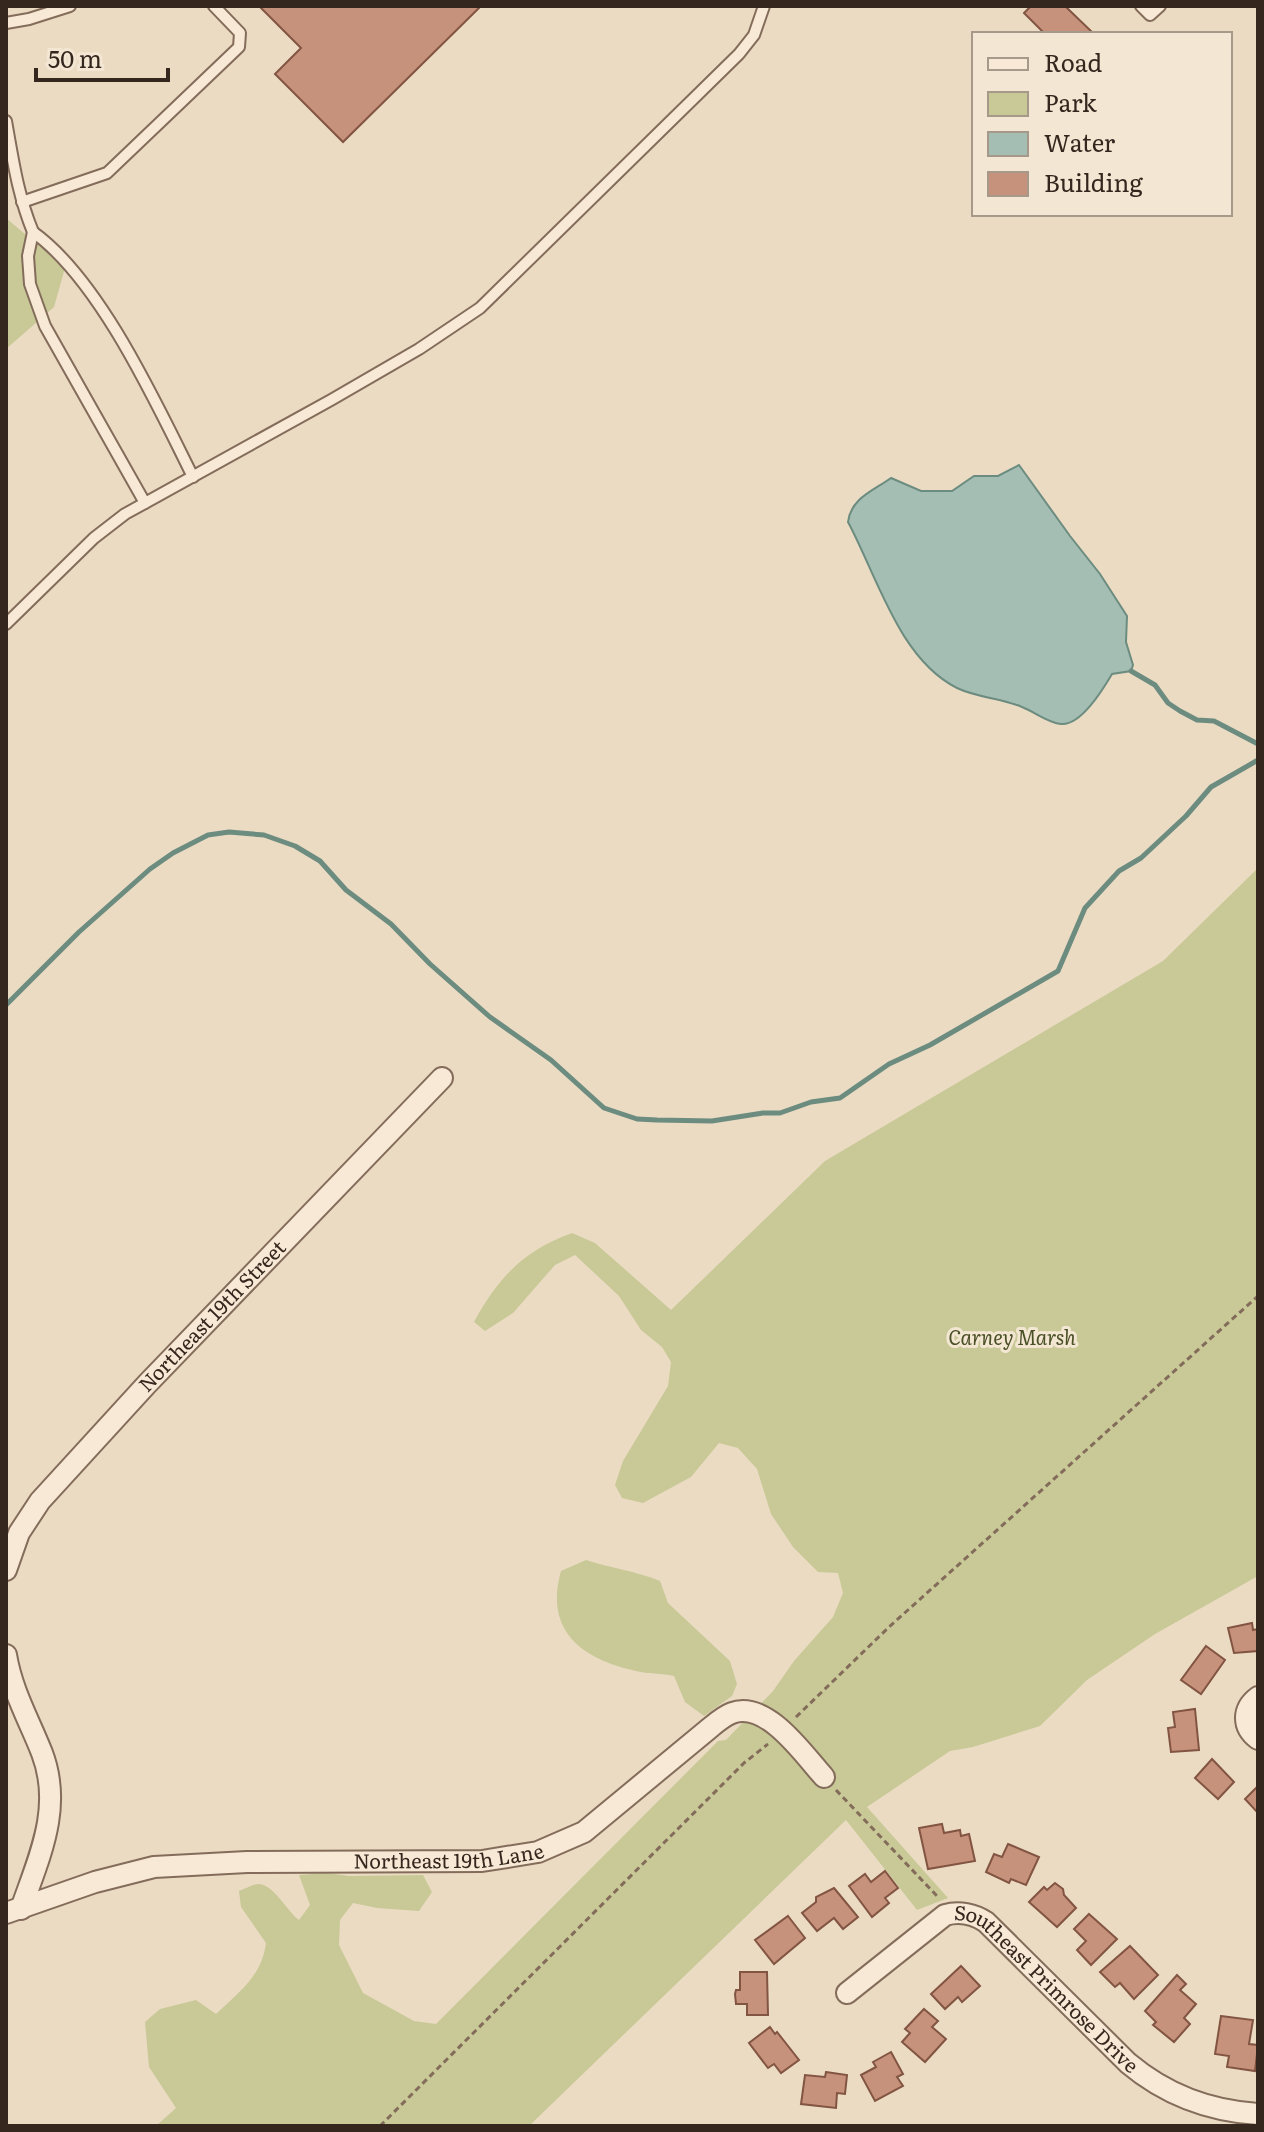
<svg xmlns="http://www.w3.org/2000/svg" width="1264" height="2132" font-family="Literata,serif">
	<style>
		.green { fill: #c8c997 }
		.water { fill: #a5beb4; stroke: #6c8c80; stroke-width: 2 }
		.lines { fill: none; stroke-linecap: round; stroke-linejoin: round }
		.stream { stroke: #6c8c80; stroke-width: 5 }
		.building { fill: #c7927b; stroke: #825442; stroke-width: 2 }
		.service-casing { stroke: #846c5b; stroke-width: 14 }
		.minor-casing { stroke: #846c5b; stroke-width: 24 }
		.path { stroke: #846c5b; stroke-width: 3; stroke-dasharray: 6 4; stroke-linecap: butt }
		.service { stroke: #f7e9d5; stroke-width: 10 }
		.minor { stroke: #f7e9d5; stroke-width: 20 }
		.labels { text-anchor: middle; stroke-width: 6; stroke-linejoin: round; paint-order: stroke }
		.street-label { font-size: 20px; fill: #35261e; stroke: #f3e6d2 }
		.park-label { font-size: 20px; font-style: italic; fill: #4a5026; stroke: #f3e6d2 }
	</style>
	<rect width="100%" height="100%" fill="#ebdbc3"/>
	<g class="green">
		<polygon points="6,218 65,268 54,307 6,349"/>
		<path d="M1258 868V1576L1155 1634 1087 1680 1040 1726 973 1747 950 1751 867 1807 948 1898 917 1910 846 1820 529 2126H156L176 2108 149 2067 145 2022 160 2009 196 2000 216 2014C239 1992 262 1976 266 1943L241 1907 239 1891C245 1889 253 1884 259 1884 274 1885 287 1911 299 1920L310 1905 299 1875 327 1873 349 1876 423 1875 432 1892 419 1911 377 1908 353 1903 340 1920 339 1945 363 1993 414 2021 436 2024 718 1741 726 1740 773 1691 794 1661 833 1617 843 1593 838 1573 818 1572 793 1547 771 1514 757 1469 738 1448 719 1443 691 1477 643 1503 622 1498 615 1485 623 1461 668 1386 671 1362 662 1347 641 1330 619 1296 575 1255 555 1265 513 1313 485 1331 474 1322C498 1278 524 1250 572 1233L595 1243 671 1310 825 1161 1163 961Z"/>
		<path d="M586 1560C610 1568 636 1571 660 1581L668 1603 730 1661 737 1684 732 1696 704 1716 685 1702 674 1676C661 1673 648 1674 636 1671 582 1659 544 1631 561 1571Z"/>
	</g>
	<path class="water" d="M1019 465 1070 536 1100 574 1127 616 1126 642 1133 665 1131 671 1112 674C1103 689 1081 726 1061 724 1048 723 1035 712 1022 707 1002 698 978 698 957 688 899 659 877 576 848 522 851 498 873 491 891 478L921 491H952L974 476H998Z"/>
	<g class="lines">
		<g class="stream">
			<polyline points="1131,671 1155,685 1168,703 1180,711 1197,720 1214,721 1258,744"/>
			<polyline points="6,1005 79,932 150,869 173,853 208,835 229,832 264,835 295,846 320,861 346,890 391,924 430,964 490,1017 551,1060 604,1108 637,1119 657,1120 712,1121 763,1113 780,1113 811,1102 840,1098 889,1064 930,1045 1058,971 1085,908 1119,871 1141,858 1186,816 1211,787 1258,760"/>
		</g>
	</g>
	<g class="building">
		<polygon points="259,6 481,6 343,142 275,74 301,48"/>
		<polygon points="1031,6 1065,6 1094,34 1045,34 1024,13"/>
		<polygon points="1252,1623 1253,1630 1258,1629 1258,1651 1234,1653 1228,1628"/>
		<polygon points="1206,1646 1225,1660 1201,1694 1181,1680"/>
		<polygon points="1195,1709 1199,1750 1171,1752 1168,1728 1175,1727 1173,1712"/>
		<polygon points="1212,1759 1234,1782 1218,1799 1195,1778"/>
		<polygon points="1258,1786 1258,1813 1245,1799"/>
		<polygon points="942,1824 944,1833 960,1830 961,1836 969,1834 975,1861 928,1869 919,1828"/>
		<polygon points="1008,1844 1039,1857 1026,1885 1011,1879 1009,1883 986,1872 994,1854 1002,1857"/>
		<polygon points="885,1871 898,1888 885,1898 889,1903 872,1917 849,1886 865,1874 871,1882"/>
		<polygon points="1055,1883 1063,1889 1064,1895 1076,1908 1057,1927 1029,1902 1044,1887 1047,1890"/>
		<polygon points="834,1888 858,1917 843,1929 834,1918 817,1931 802,1913 816,1902 816,1897"/>
		<polygon points="1089,1914 1117,1939 1091,1965 1077,1950 1086,1941 1074,1929"/>
		<polygon points="788,1916 805,1938 774,1964 755,1940"/>
		<polygon points="1130,1946 1158,1975 1134,1999 1120,1983 1115,1987 1100,1972"/>
		<polygon points="961,1966 980,1986 962,2002 958,1997 945,2009 931,1994"/>
		<polygon points="740,1972 767,1972 768,2015 747,2015 747,2004 736,2004 735,1994 736,1990 740,1990"/>
		<polygon points="1177,1975 1186,1984 1180,1990 1196,2004 1184,2018 1190,2024 1174,2042 1153,2025 1156,2022 1145,2011"/>
		<polygon points="924,2009 938,2021 932,2027 946,2039 925,2062 902,2042 910,2033 905,2029"/>
		<polygon points="1221,2016 1253,2020 1249,2044 1258,2045 1255,2071 1227,2067 1229,2056 1215,2054"/>
		<polygon points="770,2027 775,2034 777,2032 799,2060 781,2073 774,2064 768,2068 749,2043"/>
		<polygon points="891,2052 903,2074 897,2077 903,2086 875,2101 861,2075 876,2067 873,2062"/>
		<polygon points="826,2072 847,2075 845,2094 837,2093 836,2108 801,2104 805,2075 825,2077"/>
	</g>
	<g class="lines">
		<g class="service-casing">
			<g id="service">
				<polyline points="1141,6 1150,15 1160,6"/>
				<polyline points="6,23 29,19 70,6"/>
				<path d="M6 121C13 160 18 196 33 232"/>
				<polyline points="22,202 107,173 239,47 240,33 214,6"/>
				<path d="M145 503 45 326 30 284 28 256 33 232C100 280 156 403 193 477"/>
				<polyline points="6,624 94,538 125,514 331,400 419,349 480,308 739,54 754,35 764,6"/>
			</g>
		</g>
		<g class="minor-casing">
			<g id="minor">
				<path id="s1" d="M6 1570 19 1533 40 1501 147 1384 442 1078"/>
				<path d="M6 1655C12 1691 29 1720 42 1753 63 1808 39 1857 21 1909"/>
				<path d="M1258 1697C1242 1709 1242 1727 1258 1739"/>
				<path id="s2" d="M6 1913 95 1882 154 1867 247 1862 482 1861 538 1852 584 1832 711 1727C717 1722 724 1716 732 1713 767 1700 804 1755 824 1777"/>
				<path id="s3" d="M847 1993 945 1915C959 1911 974 1914 986 1922L1128 2063C1166 2095 1209 2111 1258 2114"/>
			</g>
		</g>
		<g class="path">
			<polyline points="796,1717 889,1627 1258,1296"/>
			<polyline points="836,1790 938,1897"/>
			<polyline points="380,2126 744,1763 768,1744"/>
		</g>
		<use href="#service" class="service"/>
		<use href="#minor" class="minor"/>
	</g>
	<g class="labels">
		<g class="street-label">
			<text dy="7" stroke="none"><textPath href="#s1" startOffset="330">Northeast 19th Street</textPath></text>
			<text dy="7" stroke="none"><textPath href="#s2" startOffset="450">Northeast 19th Lane</textPath></text>
			<text dy="7" stroke="none"><textPath href="#s3" startOffset="256">Southeast Primrose Drive</textPath></text>
		</g>
		<g class="park-label">
			<text x="1012" y="1345">Carney Marsh</text>
		</g>
	</g>
	<rect width="1264" height="2132" fill="none" stroke="#35261e" stroke-width="16"/>
	<rect x="972" y="32" width="260" height="184" fill="#f3e6d2" stroke="#a7998a" stroke-width="2"/>
	<rect x="988" y="58" width="40" height="12" fill="#f7e9d5" stroke="#a7998a" stroke-width="2"/>
	<text x="1044" y="72" font-size="24" fill="#35261e">Road</text>
	<rect x="988" y="92" width="40" height="24" fill="#c8c997" stroke="#a7998a" stroke-width="2"/>
	<text x="1044" y="112" font-size="24" fill="#35261e">Park</text>
	<rect x="988" y="132" width="40" height="24" fill="#a5beb4" stroke="#a7998a" stroke-width="2"/>
	<text x="1044" y="152" font-size="24" fill="#35261e">Water</text>
	<rect x="988" y="172" width="40" height="24" fill="#c7927b" stroke="#a7998a" stroke-width="2"/>
	<text x="1044" y="192" font-size="24" fill="#35261e">Building</text>
	<path d="M36 68v12h132v-12" fill="none" stroke="#35261e" stroke-width="4"/>
	<text x="48" y="68" font-size="24" fill="#35261e" stroke="#f3e6d2" stroke-width="6" paint-order="stroke">50 m</text>
</svg>
